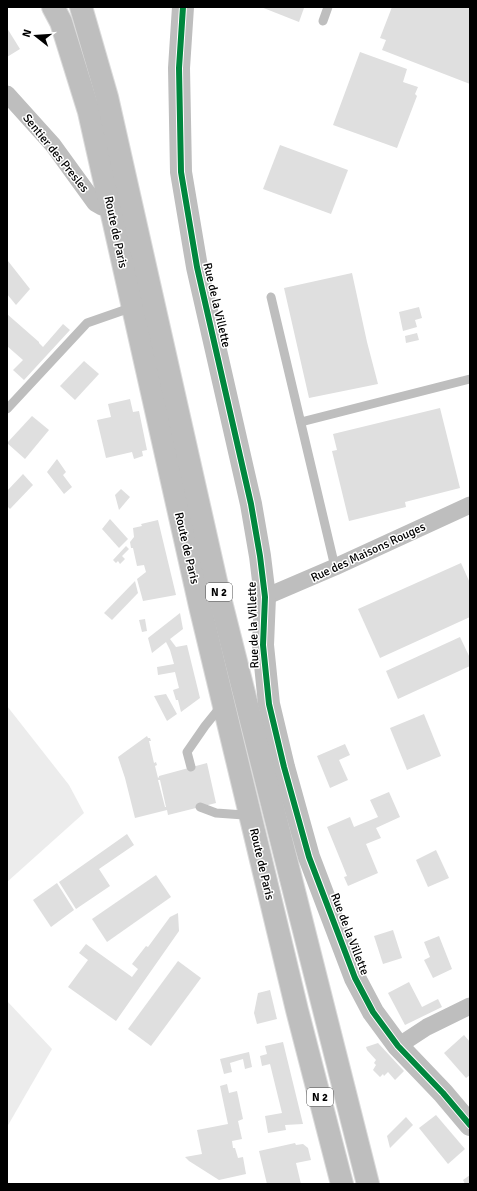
<svg xmlns="http://www.w3.org/2000/svg" width="477" height="1191" font-family="Signika,sans-serif">
	<style>
		.green { fill: #ececec }
		.building { fill: #dfdfdf; fill-rule: evenodd }
		.lines { fill: none; stroke-linecap: round; stroke-linejoin: round }
		.primary-casing { stroke: #dbdbdb; stroke-width: 24 }
		.service { stroke: #bebebe; stroke-width: 9 }
		.minor { stroke: #bebebe; stroke-width: 17 }
		.tertiary { stroke: #bebebe; stroke-width: 22 }
		.primary { stroke: #bebebe; stroke-width: 22 }
		.cycleway-casing { stroke: #fff; stroke-width: 8 }
		.cycleway { stroke: #00873e; stroke-width: 6 }
		.labels { text-anchor: middle; stroke-width: 3; stroke-linejoin: round; paint-order: stroke }
		.shield { fill: #fff; stroke: #4c4c4c; stroke-width: 1 }
		.shield-label { font-size: 11px; font-weight: bold; fill: #000 }
		.street-label { font-size: 12px; fill: #000; stroke: #fff }
	</style>
	<rect width="100%" height="100%" fill="#fff"/>
	<g class="green">
		<polygon points="7,706 69,785 84,813 7,882"/>
		<polygon points="7,1001 52,1049 7,1127"/>
	</g>
	<g class="building">
		<polygon points="261,7 302,7 304,8 299,22"/>
		<polygon points="392,7 470,7 470,84 382,50 386,40 380,38"/>
		<polygon points="7,28 20,49 7,57"/>
		<polygon points="360,52 407,69 403,82 418,87 415,94 417,96 397,148 333,125"/>
		<polygon points="280,145 348,170 331,214 263,189"/>
		<polygon points="8,261 30,289 16,305 7,294"/>
		<polygon points="352,273 367,342 378,384 309,398 284,288"/>
		<polygon points="419,307 422,318 415,320 417,327 403,331 399,312"/>
		<polygon points="7,314 39,342 39,343 43,347 63,324 70,330 24,380 13,370 23,360 7,346"/>
		<polygon points="417,333 419,340 406,343 405,336"/>
		<polygon points="84,361 99,374 75,400 60,386"/>
		<polygon points="130,399 133,412 139,411 147,450 142,451 143,456 134,459 132,452 106,458 97,420 111,417 108,404"/>
		<polygon points="440,408 460,488 405,502 406,507 349,521 332,451 337,450 333,434"/>
		<polygon points="32,416 49,430 25,459 7,443"/>
		<polygon points="57,459 66,472 63,475 72,487 64,494 47,472"/>
		<polygon points="23,474 33,485 10,509 7,506 7,491"/>
		<polygon points="121,489 130,497 119,510 115,495"/>
		<polygon points="110,519 128,539 119,548 102,529"/>
		<polygon points="158,520 176,595 143,601 137,579 146,572 144,565 137,566 133,548 131,548 130,542 134,537 133,528 142,526 141,524"/>
		<polygon points="126,546 129,549 122,556 125,559 120,564 118,561 116,563 113,560"/>
		<polygon points="461,563 470,583 470,617 380,658 358,609"/>
		<polygon points="135,581 138,593 112,620 104,613"/>
		<polygon points="180,613 183,629 170,639 176,647 187,645 200,698 181,712 178,700 176,700 173,690 179,688 175,672 158,675 157,667 174,664 170,650 166,642 152,653 148,638"/>
		<polygon points="145,619 147,631 142,632 139,620"/>
		<polygon points="460,637 470,658 470,666 398,699 386,671"/>
		<polygon points="166,694 177,714 167,721 154,696"/>
		<polygon points="424,714 441,756 407,770 390,728"/>
		<path d="M147 736 148 738H150L151 741H149L154 763 156 762 157 765 155 766 158 778 159 777V776L207 763 216 803 168 815 167 810 135 818 125 778 118 757ZM158 780H160L166 807H165Z"/>
		<polygon points="345,744 350,755 339,760 348,780 330,788 317,756"/>
		<polygon points="389,792 400,817 376,828 381,838 366,844 378,873 348,886 344,877 347,876 327,827 350,817 354,827 378,817 370,800"/>
		<polygon points="127,834 134,845 99,869 110,886 76,909 59,882"/>
		<polygon points="436,850 449,878 428,887 416,860"/>
		<polygon points="156,875 171,897 107,942 92,919"/>
		<polygon points="57,883 74,910 51,927 33,900"/>
		<polygon points="178,913 179,931 116,1021 68,987 88,960 79,953 86,944 132,977 138,969 132,964 146,946 148,947 170,917"/>
		<polygon points="393,930 402,958 383,964 374,936"/>
		<polygon points="439,936 452,969 433,978 424,960 430,957 424,942"/>
		<polygon points="178,961 201,978 151,1046 128,1029"/>
		<polygon points="409,982 422,1007 438,999 442,1007 405,1025 388,993"/>
		<polygon points="270,990 277,1019 257,1024 254,1013 258,993"/>
		<polygon points="464,1035 470,1042 470,1075 466,1078 444,1053"/>
		<polygon points="283,1042 303,1124 285,1125 286,1130 268,1133 265,1116 282,1113 270,1064 262,1066 260,1056 267,1054 265,1046"/>
		<polygon points="378,1043 404,1071 395,1080 388,1072 384,1076 383,1074 380,1077 373,1070 376,1065 374,1063 376,1060 367,1050 366,1047"/>
		<polygon points="249,1052 252,1067 245,1069 243,1059 230,1063 232,1072 224,1074 220,1059"/>
		<polygon points="227,1084 229,1093 237,1091 243,1119 238,1121 242,1139 232,1141 233,1148 235,1148 238,1158 243,1157 246,1174 219,1180 189,1161 185,1157 202,1154 197,1130 228,1124 220,1086"/>
		<polygon points="436,1115 465,1149 448,1164 419,1128"/>
		<polygon points="406,1117 413,1125 390,1148 387,1136"/>
		<polygon points="295,1143 296,1145 303,1144 308,1148 311,1160 296,1163 301,1184 267,1184 259,1151"/>
		<polygon points="470,1175 470,1184 465,1184 463,1180"/>
	</g>
	<g class="lines">
		<g class="primary-casing">
			<g id="primary">
				<polyline points="53,7 61,22 89,112 200,606 297,1010 342,1184"/>
				<polyline points="81,7 107,97 218,590 368,1184"/>
			</g>
		</g>
		<g class="service">
			<polyline points="323,21 328,7"/>
			<polyline points="271,297 335,567"/>
			<polyline points="7,409 87,323 133,307"/>
			<polyline points="301,422 470,379"/>
			<polyline points="191,767 187,752 205,726 222,705"/>
			<polyline points="200,807 216,813 244,815 249,814"/>
		</g>
		<g class="minor">
			<polyline points="7,94 53,145 95,203 102,207 120,205"/>
			<polyline points="265,597 335,567 470,505"/>
			<polyline points="398,1046 427,1027 470,1006"/>
		</g>
		<polyline class="tertiary" points="183,7 179,68 181,172 197,267 251,504 260,556 265,597 263,645 269,704 284,767 309,857 355,978 373,1012 398,1046 443,1093 470,1125"/>
		<use href="#primary" class="primary"/>
		<g class="cycleway-casing">
			<polyline id="cycleway" points="183,7 179,68 181,172 197,267 251,504 260,556 265,597 263,645 269,704 284,767 309,857 355,978 373,1012 398,1046 443,1093 470,1125"/>
		</g>
		<use href="#cycleway" class="cycleway"/>
	</g>
	<g class="labels">
		<g class="shield">
			<rect x="206" y="583" width="26" height="18" rx="3"/>
			<rect x="307" y="1088" width="26" height="18" rx="3"/>
		</g>
		<g class="shield-label">
			<text x="219" y="596">N 2</text>
			<text x="320" y="1101">N 2</text>
		</g>
		<g class="street-label">
			<text transform="translate(56 153) rotate(51)" y="4">Sentier des Presles</text>
			<text transform="translate(116 232) rotate(78)" y="4">Route de Paris</text>
			<text transform="translate(217 305) rotate(77)" y="4">Rue de la Villette</text>
			<text transform="translate(187 548) rotate(77)" y="4">Route de Paris</text>
			<text transform="translate(368 552) rotate(-25)" y="4">Rue des Maisons Rouges</text>
			<text transform="translate(253 625) rotate(-92)" y="4">Rue de la Villette</text>
			<text transform="translate(262 864) rotate(77)" y="4">Route de Paris</text>
			<text transform="translate(350 934) rotate(69)" y="4">Rue de la Villette</text>
		</g>
	</g>
	<rect width="477" height="1191" fill="none" stroke="#000000" stroke-width="16"/>
	<g transform="translate(36 36) rotate(287)" stroke="#ffffff" stroke-width="3" paint-order="stroke">
	<path d="M0-3L7 15L0 10L-7 15Z" fill="#000000"/>
	<text y="-6" font-size="11" font-weight="bold" text-anchor="middle" fill="#000000">N</text>
	</g>
</svg>
